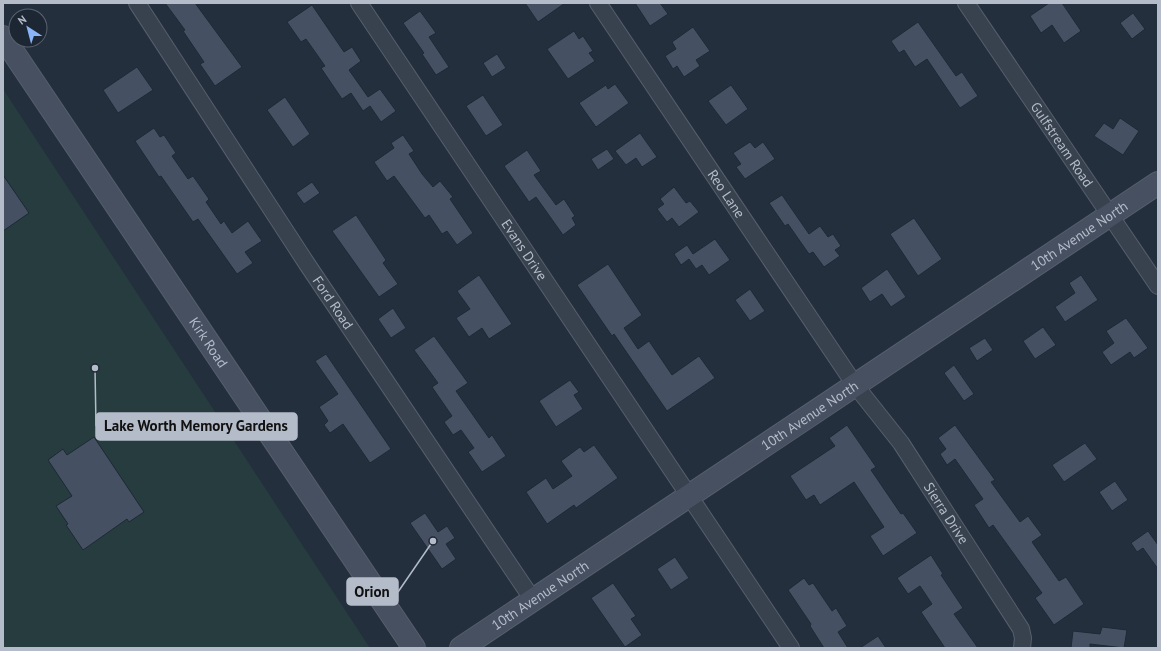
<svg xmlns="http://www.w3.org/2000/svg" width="1161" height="651" font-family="'PT Sans',sans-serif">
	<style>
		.green { fill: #263c3f }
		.building { fill: #455162; stroke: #1f2835 }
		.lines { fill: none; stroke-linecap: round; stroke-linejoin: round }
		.street-casing { stroke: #565f6c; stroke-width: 18 }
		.secondary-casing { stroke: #565f6c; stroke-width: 24 }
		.street { stroke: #38414e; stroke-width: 16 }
		.secondary { stroke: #465061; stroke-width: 22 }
		.labels { text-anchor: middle; stroke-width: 3; stroke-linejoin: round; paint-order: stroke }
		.street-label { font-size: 14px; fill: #b4bcc9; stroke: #1d2633 }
		.leader { fill: none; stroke: #b4bcc9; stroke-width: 1.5 }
		.callout-dot { fill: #b4bcc9; stroke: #1d2633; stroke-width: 1.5 }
		.callout { fill: #b4bcc9; stroke: #b4bcc9; stroke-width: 1.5 }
		.callout-label { font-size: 15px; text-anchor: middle; font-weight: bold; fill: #111 }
	</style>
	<rect width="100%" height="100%" fill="#242f3e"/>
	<polygon class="green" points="3,89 370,648 3,648"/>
	<g class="building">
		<polygon points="165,3 195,3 242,67 215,86 200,64 204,62 183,31 185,30"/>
		<polygon points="525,3 565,3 538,22"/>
		<polygon points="635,3 660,3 668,14 650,26"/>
		<polygon points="1049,3 1062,3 1081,31 1064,43 1052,25 1041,33 1030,16"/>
		<polygon points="312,5 344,52 352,47 361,61 349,70 368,97 380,89 396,111 381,122 370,106 363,111 351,93 342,99 321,68 325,66 306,39 301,42 287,22"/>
		<polygon points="420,11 436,33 429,37 449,67 436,75 422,54 424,53 403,23"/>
		<polygon points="1133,13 1145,29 1132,39 1120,23"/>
		<polygon points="918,22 956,76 962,72 978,96 960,108 927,59 915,67 904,50 899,53 891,41"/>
		<polygon points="693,27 710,51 696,60 700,66 684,77 677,66 673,69 665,56 676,49 672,42"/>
		<polygon points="574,31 579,39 583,36 593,51 589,53 595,61 568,79 547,49"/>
		<polygon points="497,54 506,68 492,77 483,63"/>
		<polygon points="137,67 153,90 118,113 103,90"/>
		<polygon points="615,84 629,103 596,127 579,103 606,85 608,89"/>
		<polygon points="731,85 748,109 726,125 708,101"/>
		<polygon points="483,95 503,125 486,136 466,106"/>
		<polygon points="285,97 310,134 293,147 267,110"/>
		<polygon points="1120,118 1139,131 1123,155 1094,136 1104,123 1113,129"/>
		<polygon points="154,128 160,137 164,135 176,153 172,156 188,179 193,176 209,199 206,202 221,224 224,221 232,233 248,221 262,241 245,252 253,263 237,274 198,219 193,222 161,176 159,177 135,141"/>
		<polygon points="640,133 657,157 642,167 636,158 626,165 615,151"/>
		<polygon points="403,135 414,151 409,154 422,174 433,187 440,181 453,197 450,199 473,233 457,245 447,231 442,234 429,215 425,218 394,176 387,181 374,162 394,148 391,143"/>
		<polygon points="750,142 755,148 763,142 775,159 745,179 736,167 741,164 733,153"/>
		<polygon points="607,149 614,159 598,170 591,159"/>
		<polygon points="527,150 541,171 534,175 556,205 564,199 575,216 572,218 576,225 563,235 536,197 529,202 504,166"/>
		<polygon points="3,175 29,213 3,231"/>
		<polygon points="312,182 320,193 304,204 296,193"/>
		<polygon points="674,187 686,203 690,201 699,212 679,227 672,218 667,222 657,209 664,204 660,199"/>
		<polygon points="782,195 809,234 820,226 828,237 833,234 841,246 835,250 840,256 824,267 813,252 809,254 788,224 785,226 769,203"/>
		<polygon points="356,215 386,260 383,263 398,284 379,297 332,231"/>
		<polygon points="914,218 942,259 918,276 890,234"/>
		<polygon points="715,239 730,260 709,275 702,265 696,269 689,259 681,265 674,254 687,245 693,254"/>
		<polygon points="608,264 642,315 624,328 638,349 649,341 672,375 699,356 715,378 667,411 614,334 612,336 577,285"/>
		<polygon points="887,269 906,297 891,307 882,294 870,302 861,288"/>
		<polygon points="479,275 512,324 489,339 482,328 469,337 456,318 470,309 457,291"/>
		<polygon points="1081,275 1098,300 1065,322 1055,307 1075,293 1069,283"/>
		<polygon points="750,289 765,311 750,321 735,300"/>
		<polygon points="393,308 406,328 391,338 378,319"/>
		<polygon points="1126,318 1148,348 1134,358 1130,352 1111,365 1102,352 1114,343 1106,331"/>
		<polygon points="1043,327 1056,345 1035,359 1023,341"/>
		<polygon points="434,336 468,383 456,391 489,438 492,435 506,456 482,472 468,452 474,448 461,430 453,435 444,422 452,416 432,387 438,383 414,350"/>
		<polygon points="985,338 993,350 977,361 969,348"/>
		<polygon points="326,354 391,449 370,463 343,424 330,433 324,425 328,421 319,407 338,394 315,361"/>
		<polygon points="954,365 974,394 964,401 944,373"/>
		<polygon points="570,380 579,392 574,395 583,409 556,427 539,401"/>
		<polygon points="847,425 876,467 871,470 901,514 903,513 917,533 883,556 870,536 884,527 854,482 820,505 814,495 806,500 790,476 835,446 829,438"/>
		<polygon points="955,425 995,480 991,482 1020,522 1028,516 1042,535 1032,542 1059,581 1066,577 1084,604 1054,625 1035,598 1042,593 993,525 989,528 974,505 983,499 955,459 947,465 940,454 946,449 938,438"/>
		<polygon points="94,437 144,512 129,522 127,519 83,550 66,525 68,524 56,506 72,496 48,460 63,449 67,455"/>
		<polygon points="1085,443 1097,459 1064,482 1052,465"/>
		<polygon points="594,445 618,478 576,508 574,505 547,524 526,492 546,478 553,489 572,476 561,461 580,447 584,452"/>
		<polygon points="1115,481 1128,500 1112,511 1099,492"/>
		<polygon points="425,513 438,532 447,526 455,538 446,544 456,559 442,569 410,523"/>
		<polygon points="1148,531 1158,545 1158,569 1143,548 1137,552 1131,543"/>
		<polygon points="931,555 943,574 941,575 963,608 954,614 978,648 945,648 921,612 932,604 920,586 908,594 897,578"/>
		<polygon points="675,557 689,578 671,590 657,569"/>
		<polygon points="804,578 809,585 813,583 832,611 836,608 847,626 838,632 848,648 824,648 810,626 811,624 788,590"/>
		<polygon points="613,583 636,616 631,619 642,635 625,647 591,598"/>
		<polygon points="1102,627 1127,630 1124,648 1090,644 1090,648 1071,648 1073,631 1100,634"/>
		<polygon points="878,636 886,648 860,648"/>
	</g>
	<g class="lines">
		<g class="street-casing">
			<g id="street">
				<path id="s1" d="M137 3 307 264 533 600"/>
				<path id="s2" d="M359 3 791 648"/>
				<path id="s3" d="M598 3 855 385 901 443 1021 629 1023 638 1022 648"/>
				<path id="s4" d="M966 3 1158 286"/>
			</g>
		</g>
		<g class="secondary-casing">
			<g id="secondary">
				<path id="s5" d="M3 37 414 648"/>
				<path id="s6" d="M461 648 1158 183"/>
			</g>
		</g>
		<use href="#street" class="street"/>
		<use href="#secondary" class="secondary"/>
	</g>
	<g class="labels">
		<g class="street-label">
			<text dy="5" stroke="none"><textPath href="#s4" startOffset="171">Gulfstream Road</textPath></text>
			<text dy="5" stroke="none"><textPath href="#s3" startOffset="230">Reo Lane</textPath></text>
			<text dy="5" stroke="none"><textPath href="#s6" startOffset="743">10th Avenue North</textPath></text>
			<text dy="5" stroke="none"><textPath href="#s2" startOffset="297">Evans Drive</textPath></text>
			<text dy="5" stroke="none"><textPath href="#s1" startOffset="358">Ford Road</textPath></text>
			<text dy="5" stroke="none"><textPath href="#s5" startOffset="368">Kirk Road</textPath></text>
			<text dy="5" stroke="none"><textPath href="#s6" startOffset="419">10th Avenue North</textPath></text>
			<text dy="5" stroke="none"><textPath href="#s3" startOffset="618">Sierra Drive</textPath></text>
			<text dy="5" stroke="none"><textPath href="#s6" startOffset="95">10th Avenue North</textPath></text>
		</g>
	</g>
	<path class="leader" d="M95 368L96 426M433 541L398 592"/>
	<g class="callout-dot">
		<circle cx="95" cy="368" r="4"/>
		<circle cx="433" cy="541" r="4"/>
	</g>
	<g class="callout">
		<rect x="96" y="413" width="201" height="27" rx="4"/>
		<rect x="347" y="578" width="51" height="27" rx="4"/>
	</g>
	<g class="callout-label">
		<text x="196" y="431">Lake Worth Memory Gardens</text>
		<text x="372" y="597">Orion</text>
	</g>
	<rect width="1161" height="651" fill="none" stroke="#b4bcc9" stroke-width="8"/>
	<g transform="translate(28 28) rotate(324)"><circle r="19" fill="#1d2633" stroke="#59626f"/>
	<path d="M0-3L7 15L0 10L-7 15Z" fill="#8ab4f8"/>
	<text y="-6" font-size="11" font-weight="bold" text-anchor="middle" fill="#b4bcc9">N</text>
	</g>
</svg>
